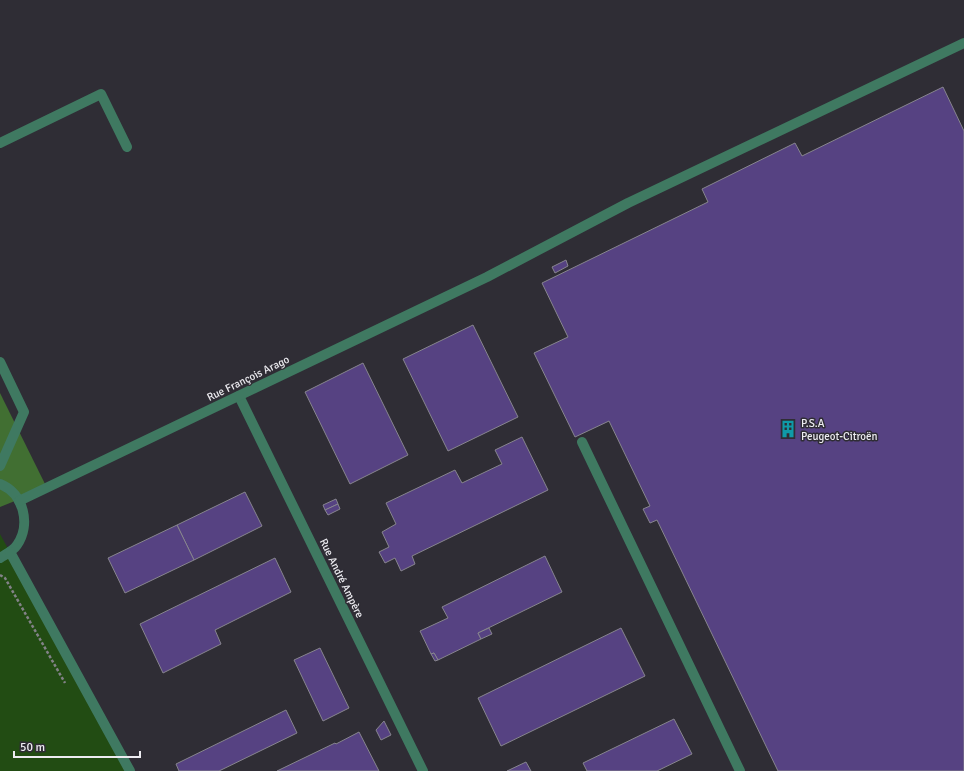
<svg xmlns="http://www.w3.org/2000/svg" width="964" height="771" font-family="Signika,sans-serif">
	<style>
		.green { fill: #224c13 }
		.forest { fill: #416f32 }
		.building { fill: #564282; stroke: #87858e }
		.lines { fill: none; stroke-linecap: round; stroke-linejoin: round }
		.path { stroke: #838288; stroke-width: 2.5; stroke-dasharray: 3 2; stroke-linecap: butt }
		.minor { stroke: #3f7961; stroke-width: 10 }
		.labels { text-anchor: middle; stroke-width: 3; stroke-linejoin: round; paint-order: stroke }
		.street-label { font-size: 11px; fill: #edecf1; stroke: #2f2d35 }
		.poi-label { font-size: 11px; fill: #edecf1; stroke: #2f2d35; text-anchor: start }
	</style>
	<rect width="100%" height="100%" fill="#2f2d35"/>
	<polygon class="green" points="0,534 130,771 0,771"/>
	<polygon class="forest" points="0,393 47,488 0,507"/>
	<g class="building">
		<polygon points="943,87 964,131 964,771 778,771 657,520 650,523 643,509 650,506 609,421 575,437 534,353 568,337 542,283 708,202 702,189 795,143 802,156"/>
		<polygon points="566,260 568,266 555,273 552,267"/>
		<polygon points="473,325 518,417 448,451 403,359"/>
		<polygon points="363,363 408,455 350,484 305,392"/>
		<polygon points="522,437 548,490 412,556 415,564 401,571 395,558 385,563 379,552 389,547 382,532 396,524 386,503 455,470 462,483 502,464 495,450"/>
		<polygon points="245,492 262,526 194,560 177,525"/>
		<polygon points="336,499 338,504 325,510 323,505"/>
		<polygon points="338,504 340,509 328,515 325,510"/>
		<polygon points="177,525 194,560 125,593 108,558"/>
		<polygon points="545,556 562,592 478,633 481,639 438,660 434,653 431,654 420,631 448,618 442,607"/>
		<polygon points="275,558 291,592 215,630 221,644 163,673 140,624"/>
		<polygon points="489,628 492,634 481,639 478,633"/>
		<polygon points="621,628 645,676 501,746 478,698"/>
		<polygon points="320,648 349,708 323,721 294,660"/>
		<polygon points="434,653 438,660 435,661 431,654"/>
		<polygon points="286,710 297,733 219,771 179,771 176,764"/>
		<polygon points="674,719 692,754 657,771 587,771 583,763"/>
		<polygon points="384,721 391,735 381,740 376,730"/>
		<polygon points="359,732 379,771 277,771 335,743 336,744"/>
		<polygon points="526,762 531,771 507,771"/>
	</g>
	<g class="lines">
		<polyline class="path" points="0,575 5,578 65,683"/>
		<g class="minor">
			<polyline points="0,143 101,94 127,147"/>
			<polyline points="0,362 24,412 0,466"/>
			<polyline points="239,396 423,771"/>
			<polyline points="582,442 740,771"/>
			<path d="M0 484C24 493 31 525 17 545 13 551 6 554 0 558"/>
			<polyline points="19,501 487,277 628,203 964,43"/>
			<polyline points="10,552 130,771"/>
		</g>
	</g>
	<defs>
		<g id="building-bare" transform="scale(1.38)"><path d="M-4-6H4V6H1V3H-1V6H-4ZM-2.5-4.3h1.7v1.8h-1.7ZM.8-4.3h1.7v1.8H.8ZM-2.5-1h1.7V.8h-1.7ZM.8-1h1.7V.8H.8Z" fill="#0f9aa8" stroke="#2f2d35" stroke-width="2.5" paint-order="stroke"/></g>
	</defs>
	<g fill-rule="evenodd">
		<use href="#building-bare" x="788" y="429"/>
	</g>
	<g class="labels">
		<g class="street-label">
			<text transform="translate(248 378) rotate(-26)" y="4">Rue François Arago</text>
			<text transform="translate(342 578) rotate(64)" y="4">Rue André Ampère</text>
		</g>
		<g class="poi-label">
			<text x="801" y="427">P.S.A<tspan x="801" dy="13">Peugeot-Citroën</tspan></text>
		</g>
	</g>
	<path d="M14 751v6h126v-6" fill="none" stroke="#edecf1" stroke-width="2"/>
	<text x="20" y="751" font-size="12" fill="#edecf1" stroke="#2f2d35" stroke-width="3" paint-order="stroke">50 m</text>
</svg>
